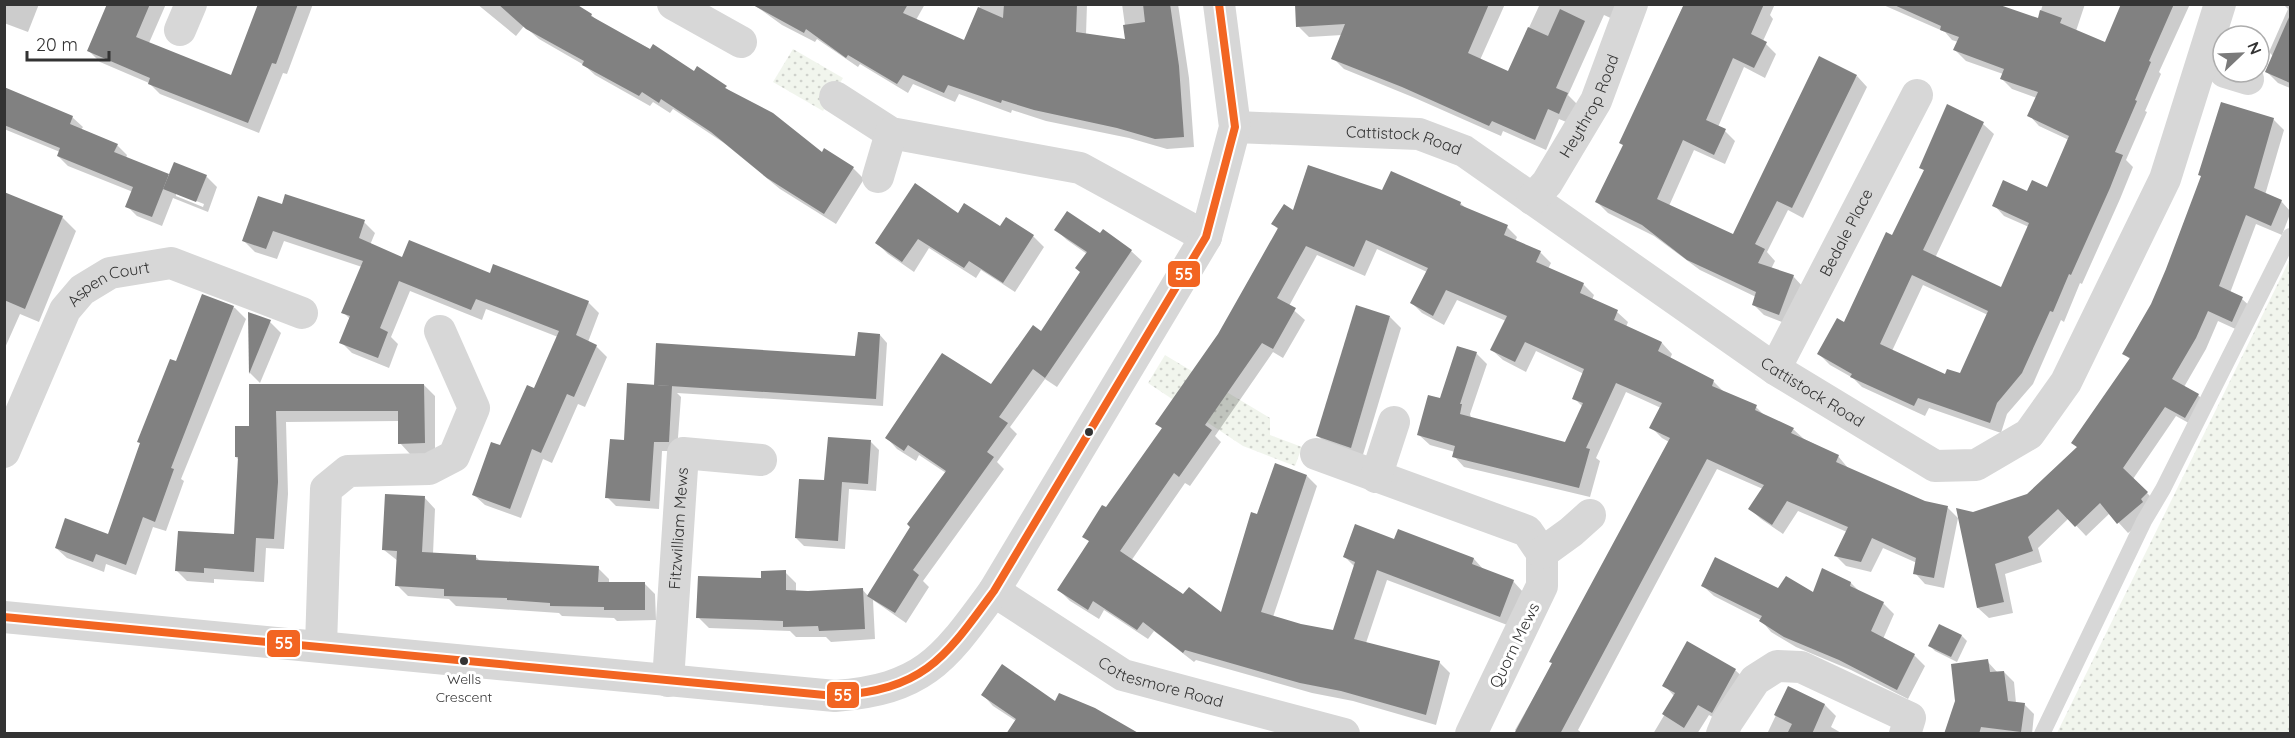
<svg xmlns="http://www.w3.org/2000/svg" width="2295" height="738" font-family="Quicksand,sans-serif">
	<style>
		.grass { fill: url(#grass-dots) }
		.shadow { fill: #0003; fill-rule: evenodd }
		.building { fill: #818181; fill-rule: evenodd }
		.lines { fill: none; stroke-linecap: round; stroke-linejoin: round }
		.service { stroke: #d7d7d7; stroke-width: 16 }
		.minor { stroke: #d7d7d7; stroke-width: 32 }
		.bus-1-casing { stroke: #fff; stroke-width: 12 }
		.bus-1 { stroke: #f26522; stroke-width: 8 }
		.bus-dot { fill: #333; stroke: #fff; stroke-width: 2 }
		.labels { text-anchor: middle; stroke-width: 6; stroke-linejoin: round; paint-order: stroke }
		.bus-label { font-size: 14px; fill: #333; stroke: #fff }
		.street-label { font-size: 16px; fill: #333; stroke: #fff }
		.line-badge { stroke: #fff; stroke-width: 2 }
		.badge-label { font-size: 16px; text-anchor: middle; font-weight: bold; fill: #fff }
	</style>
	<defs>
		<pattern id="grass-dots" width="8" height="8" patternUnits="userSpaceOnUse" patternTransform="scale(1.5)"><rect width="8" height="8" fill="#f1f5ed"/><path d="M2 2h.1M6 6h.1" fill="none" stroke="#cfd2cc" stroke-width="1.8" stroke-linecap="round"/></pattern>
	</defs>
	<rect width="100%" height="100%" fill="#fff"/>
	<g class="grass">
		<polygon points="793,49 843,78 823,111 773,82"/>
		<polygon points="2290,259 2290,733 2057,733"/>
		<polygon points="1165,355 1270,418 1270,435 1302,447 1295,466 1243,446 1148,383"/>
	</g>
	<g class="shadow">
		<polygon points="4,4 39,4 28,32 4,23"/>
		<polygon points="109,4 166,4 149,43 232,77 259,4 313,4 287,74 283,73 259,133 160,94 149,83 100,62 89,51"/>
		<polygon points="477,4 557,4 591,15 599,22 695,73 697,68 822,155 853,168 864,179 836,224 780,189 724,143 673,109 670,113 653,102 650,106 595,75 584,65 539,39 524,26 516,36"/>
		<polygon points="753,4 925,4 916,20 965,42 981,4 1087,4 1086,35 1127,40 1122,4 1178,4 1189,78 1194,147 1167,149 1129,138 1046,121 1012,110 1011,113 959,94 955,102 913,84 908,93 860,64 858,67 817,39 815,42 782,25"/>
		<polygon points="1436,4 1505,4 1480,60 1508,73 1539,6 1536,4 1625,4 1617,21 1604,15 1568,95 1579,106 1571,124 1559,119 1546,150 1503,131 1501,136 1415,98 1344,69 1333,58 1342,35 1309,37 1298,26"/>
		<polygon points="1684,4 1775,4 1770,15 1773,19 1763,41 1776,54 1765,78 1744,67 1718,127 1725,131 1735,141 1725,164 1694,150 1669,206 1734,236 1857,76 1867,87 1803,218 1788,210 1767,252 1775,261 1771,269 1793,276 1803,287 1790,325 1764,315 1754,305 1756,297 1700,270 1654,236 1608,213 1597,202 1624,146"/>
		<path d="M1881 4H1981L2038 20 2043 4H2085L2076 31 2105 44 2122 4H2190L2159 72 2161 74 2145 111 2147 112 2126 160 2133 167 2120 199 2082 284 2080 283 2064 322 2061 320 2033 384 2007 414 2001 433 1929 408 1925 416 1862 387 1853 378 1830 365 1819 354 1845 324 1893 237 1925 171 1921 167 1948 106 1983 124 1994 134 1935 258 2002 289 2029 227 2004 216 1994 205 2047 189 2069 140 2039 126 2029 115 2037 98 2012 89 2002 79 2003 74 1966 61 1955 50 1958 42 1952 40 1945 32ZM1923 285 1988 315 1961 375 1946 376 1892 351Z"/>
		<polygon points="2283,4 2290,4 2290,88 2278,83 2267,72 2274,57 2269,52 2288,9"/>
		<path d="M4 88 72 117 83 127 81 130 117 145 127 155 126 158 170 177 206 176 217 187 208 212 173 198 162 226 137 216 127 206 133 192 68 166 58 156 60 152 4 129ZM176 193 204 204 203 207 176 196Z"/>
		<polygon points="2273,119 2284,130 2265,195 2281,201 2290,211 2290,214 2282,235 2256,224 2230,293 2242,299 2253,309 2242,332 2218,321 2206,349 2184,387 2198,395 2208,405 2196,427 2176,416 2133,479 2157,503 2153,513 2128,533 2110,513 2086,536 2069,518 2038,548 2042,562 2005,574 2013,613 1989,618 1978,608 1973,513 2028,496 2078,448 2073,443 2131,360 2124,354"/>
		<polygon points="1383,192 1460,203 1467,209 1507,227 1517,237 1515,242 1540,252 1551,263 1548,269 1583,284 1594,295 1592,300 1617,312 1628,322 1626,327 1662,343 1672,354 1670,359 1713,381 1724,392 1756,407 1766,417 1793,429 1804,439 1838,456 1848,468 1924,503 1948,508 1958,518 1944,588 1925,584 1915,573 1917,563 1883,548 1871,572 1846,566 1836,556 1847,532 1798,511 1783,534 1761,519 1750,509 1763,489 1717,469 1578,730 1583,734 1518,734 1515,730 1553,664 1669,442 1662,438 1651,427 1661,408 1626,392 1596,458 1600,461 1590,497 1464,467 1454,456 1455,452 1430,445 1419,435 1476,353 1487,364 1470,414 1471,418 1566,444 1583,407 1574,398 1584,374 1536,351 1526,372 1503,360 1492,350 1506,321 1457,300 1444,325 1422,313 1412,303 1427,272 1377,249 1365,276 1317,255 1289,306 1305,320 1283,358 1273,352 1215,436 1221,442 1190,486 1185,483 1131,561 1184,596 1221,614 1258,516 1307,476 1317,486 1273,617 1301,626 1334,632 1355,567 1345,557 1395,541 1474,559 1484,570 1513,581 1523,592 1510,626 1387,580 1366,643 1439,662 1450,673 1436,725 1353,701 1312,693 1196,660 1194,662 1154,631 1148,639 1104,610 1099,619 1070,601 1059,590 1090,542 1084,536 1106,509 1163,429 1157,424 1219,335 1279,230 1273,224 1294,212"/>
		<polygon points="4,194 62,217 76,231 39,322 20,314 4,350"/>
		<polygon points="283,206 364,222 375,233 370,245 403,259 491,275 588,302 599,313 588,342 596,346 607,357 585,407 578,404 552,463 543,459 521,518 485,505 474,495 534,390 558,337 486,309 482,320 410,291 391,337 398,344 389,368 352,353 341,342 350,319 343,312 362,267 284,241 277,259 255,252 244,241"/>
		<polygon points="958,215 1033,236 1044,247 1015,292 981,270 976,278 929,248 914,272 888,254 877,243"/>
		<polygon points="1056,230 1101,235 1131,251 1142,261 1057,387 1045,379 1010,427 1017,434 997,462 1004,469 923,581 929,587 906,623 873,600 875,639 831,642 826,637 796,637 790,631 709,628 698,617 763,579 785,572 796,583 796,592 862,589 868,596 946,473 919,455 916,461 897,449 887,438 991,386 1042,333 1082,272 1087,254 1067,240"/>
		<polygon points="203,296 235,308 246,319 181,479 184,481 166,531 153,527 136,575 106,564 104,572 67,558 56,548 109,536"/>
		<polygon points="250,314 270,322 281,333 260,383 250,373"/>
		<polygon points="1390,317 1401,328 1362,458 1329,447 1318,436"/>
		<polygon points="880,335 887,343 883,406 677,393 681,397 677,451 662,451 659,509 616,506 607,497 625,442 656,386 857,358"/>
		<polygon points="424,385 435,396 435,454 410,454 400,443 399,421 286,422 288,494 284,549 266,548 264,582 214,579 214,583 187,581 176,570 235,536 239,460 236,457 250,427 250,386"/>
		<polygon points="871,442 879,450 876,491 849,489 845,549 804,546 796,538 826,482"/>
		<polygon points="424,497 435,509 433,554 476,557 481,562 598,568 609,579 609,583 644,583 655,594 656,620 617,621 614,618 562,616 559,613 456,606 449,599 408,596 397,585 398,561 384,550"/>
		<polygon points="1851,583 1860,592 1883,603 1894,614 1883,639 1914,655 1925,666 1908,699 1851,670 1796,647 1771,632 1761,620 1714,596 1703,586 1814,594"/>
		<polygon points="1962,636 1967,641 1957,662 1935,651 1930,646"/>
		<polygon points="1987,661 1998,673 2004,672 2014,682 2016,703 2024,704 2034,714 2032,734 1945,734"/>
		<polygon points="1735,670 1746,680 1722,722 1709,715 1697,734 1653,734 1675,697 1664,685"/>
		<polygon points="1789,688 1825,705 1836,716 1831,727 1843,734 1767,734"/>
		<polygon points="983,695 1056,703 1016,721 993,706"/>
	</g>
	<g class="building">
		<polygon points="107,4 150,4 136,37 231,75 258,4 298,4 276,64 272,63 248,123 148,84 150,78 87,51"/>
		<polygon points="498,4 576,4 592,14 591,16 650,49 653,44 694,71 697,66 727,86 725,88 773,113 822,152 824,148 854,167 824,214 767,178 711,132 661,99 659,103 642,92 639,96 582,65 584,61 526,29"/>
		<polygon points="751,4 908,4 903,13 964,40 978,7 1003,18 1004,4 1077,4 1076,32 1125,39 1123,25 1145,22 1143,4 1170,4 1179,66 1184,137 1155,139 1117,128 1034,110 1002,100 1001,103 948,85 944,93 903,75 897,84 848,55 846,58 806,29 804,33"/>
		<polygon points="1295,4 1489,4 1468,53 1508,71 1528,27 1548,36 1560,9 1585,21 1556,88 1568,93 1559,114 1548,109 1535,140 1492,121 1489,126 1402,87 1331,59 1345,24 1296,27"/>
		<polygon points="1684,4 1764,4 1751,34 1767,42 1754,68 1733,58 1706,120 1726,129 1714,155 1683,140 1657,199 1733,234 1819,56 1857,75 1792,208 1777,201 1755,244 1765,249 1758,263 1794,275 1779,315 1752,305 1756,292 1687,260 1642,225 1595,202 1623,145 1619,143"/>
		<path d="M1892 4H1997L2038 18 2040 10 2062 18 2060 23 2105 42 2121 4H2174L2149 61 2151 62 2135 100 2137 101 2115 152 2123 155 2110 188 2071 275 2069 274 2053 312 2050 311 2022 373 1997 403 1990 423 1918 398 1914 406 1850 377 1852 374 1817 354 1837 318 1844 322 1886 232 1892 235 1924 170 1919 168 1947 104 1984 122 1923 250 2001 287 2029 223 1992 206 2003 180 2027 191 2032 180 2047 187 2069 136 2027 116 2038 92 2000 79 2004 69 1953 50 1959 37 1940 30 1941 26ZM1912 275 1988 311 1960 373 1947 369 1945 374 1880 344Z"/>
		<polygon points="2290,15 2290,83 2265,72"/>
		<polygon points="4,87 73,116 70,124 118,144 114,152 169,174 152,217 125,207 133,187 57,156 60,148 4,125"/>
		<polygon points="2221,102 2274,118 2254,188 2282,200 2271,226 2246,215 2219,286 2243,297 2232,322 2208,311 2196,338 2172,379 2199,394 2185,418 2165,407 2123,468 2148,492 2141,499 2143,502 2117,524 2100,503 2075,527 2058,509 2028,537 2033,551 1995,564 2004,602 1977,608 1956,508 1973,512 2027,494 2077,447 2071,443 2130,358 2122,354 2151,304 2166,269 2201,176 2198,175"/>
		<polygon points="174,162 207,175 196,202 163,189"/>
		<polygon points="1308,165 1382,190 1391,171 1461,202 1460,205 1508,225 1504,235 1541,251 1536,262 1584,283 1580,293 1618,310 1614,320 1662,342 1658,351 1714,380 1712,386 1757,405 1755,410 1794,428 1791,433 1839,455 1836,462 1925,501 1948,506 1934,578 1913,574 1916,558 1872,538 1861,562 1834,556 1848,527 1787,501 1772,525 1748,509 1764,485 1707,459 1560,734 1514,734 1552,663 1549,662 1670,438 1649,428 1662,403 1616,383 1586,448 1590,449 1579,488 1452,457 1455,446 1417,435 1428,395 1440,398 1457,346 1477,352 1460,404 1462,404 1460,414 1565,442 1583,403 1572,399 1584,369 1525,342 1515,362 1490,350 1507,316 1446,290 1433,316 1410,303 1428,268 1366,240 1354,267 1306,246 1277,298 1296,308 1273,349 1262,343 1205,425 1212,430 1179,477 1174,473 1120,551 1183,594 1189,587 1221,612 1251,512 1257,514 1275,463 1307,475 1261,612 1301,624 1333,630 1355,562 1343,557 1355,524 1394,539 1398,529 1474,558 1472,564 1514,580 1500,617 1377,570 1354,639 1440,661 1426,715 1341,691 1300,683 1185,650 1183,653 1143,622 1137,630 1093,601 1088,610 1057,590 1089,541 1082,537 1102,505 1106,507 1162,428 1155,424 1218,334 1278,228 1271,224 1284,204 1293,210"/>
		<polygon points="915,183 958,213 964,203 1000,226 1006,217 1034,235 1003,283 969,261 964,268 918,239 902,262 875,243"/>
		<polygon points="4,192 63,216 25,309 4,300"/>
		<polygon points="285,194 365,220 359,238 402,257 409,240 490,273 493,264 589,301 576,335 597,345 574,397 567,394 541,453 532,449 510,509 472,495 491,442 500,445 527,385 534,388 559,331 476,299 471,310 399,281 380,328 388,332 378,358 339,343 350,316 341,313 363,261 273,231 266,249 242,241 258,196 282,204"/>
		<polygon points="1067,211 1100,233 1103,229 1132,250 1045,378 1033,369 999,417 1008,423 987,452 994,457 913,570 919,575 895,613 867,596 910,527 907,524 946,471 908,445 904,451 885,438 942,353 991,384 1033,325 1041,331 1080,272 1075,268 1087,252 1054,230"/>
		<polygon points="202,294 234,306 171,468 174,469 155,522 143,517 126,565 96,554 93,562 55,548 65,518 108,534 140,443 137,442 170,359 176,361"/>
		<polygon points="1356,305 1390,316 1351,448 1316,436"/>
		<polygon points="248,312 271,320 249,374"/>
		<polygon points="858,332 880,334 876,399 654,385 656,343 855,356"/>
		<polygon points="627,383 672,386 669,442 654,442 650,501 605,498 610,439 624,440"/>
		<polygon points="249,384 424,384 425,443 398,444 398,411 276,411 278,482 274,539 256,538 254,572 204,568 204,573 175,571 178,531 234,534 238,457 235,457 235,426 249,426"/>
		<polygon points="828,437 871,440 868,484 842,482 838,541 795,538 799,479 824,480"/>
		<polygon points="385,494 425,496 422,552 476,555 476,560 599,566 598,582 645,582 645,610 604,610 604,607 550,606 550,603 507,600 507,598 444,596 444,589 395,586 397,551 382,550"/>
		<polygon points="1715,557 1778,588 1786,576 1813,592 1822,568 1851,582 1850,586 1884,602 1871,631 1915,654 1897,690 1839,660 1784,637 1759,621 1762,616 1701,586"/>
		<polygon points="786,570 786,590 808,591 863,588 865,629 819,631 818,626 783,627 783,621 696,618 698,576 761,578 761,571"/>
		<polygon points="1939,624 1962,635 1951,657 1928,646"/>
		<polygon points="1687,641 1736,669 1712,713 1698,705 1684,728 1662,714 1675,693 1662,686"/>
		<polygon points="1988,659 1990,672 2004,671 2008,701 2025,703 2021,732 1981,727 1979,734 1944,734 1955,701 1951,664"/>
		<polygon points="1002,664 1055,701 1059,693 1095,708 1140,734 1006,734 1016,719 981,695"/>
		<polygon points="1788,686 1825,704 1812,734 1787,734 1792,724 1774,715"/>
	</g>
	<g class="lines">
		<polyline class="service" points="2042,734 2144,521 2163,489 2290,236"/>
		<g class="minor">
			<polyline points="673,4 741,42"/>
			<polyline points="180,30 191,4"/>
			<polyline points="2225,72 2248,79"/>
			<polyline points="835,97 891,133 1080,168 1206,237"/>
			<path id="s1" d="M1235 127 1419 134 1464 151 1775 369 1935 466 1976 465 2029 434 2066 382 2165 179 2220 4"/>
			<polyline points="878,177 891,133"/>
			<path id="s2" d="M1532 199 1547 183 1596 101 1632 4"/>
			<path id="s3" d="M1775 369 1917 95"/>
			<path id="s4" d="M4 452 65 310 82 290 110 273 171 263 302 313"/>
			<polyline points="1316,454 1527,531 1542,553 1542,586 1471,734"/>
			<polyline points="1376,477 1394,422"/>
			<polyline points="1542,553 1571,532 1590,515"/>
			<path id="s5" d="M994 591 1123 675 1344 734"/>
			<path d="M4 617 835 696C925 689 944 659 994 591L1206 237 1235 127 1219 4"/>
			<polyline points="321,646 326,489 348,471 429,469 454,456 474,408 440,331"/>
			<path id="s6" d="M668 681 683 453 761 460"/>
			<polyline points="1722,734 1727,722 1755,680 1777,666 1801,667 1910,718 1905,734"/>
		</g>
		<g class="bus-1-casing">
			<path id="bus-1" d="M4 617 835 696C925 689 944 659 994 591L1206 237 1235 127 1219 4"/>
		</g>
		<use href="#bus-1" class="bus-1"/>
	</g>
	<g class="bus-dot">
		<circle cx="1089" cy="432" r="5"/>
		<circle cx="464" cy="661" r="5"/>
	</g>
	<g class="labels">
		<g class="bus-label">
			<text x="464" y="684">Wells<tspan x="464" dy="18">Crescent</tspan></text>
		</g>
		<g class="street-label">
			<text dy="6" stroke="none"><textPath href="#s2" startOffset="110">Heythrop Road</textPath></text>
			<text dy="6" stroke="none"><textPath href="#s1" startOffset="170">Cattistock Road</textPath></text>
			<text dy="6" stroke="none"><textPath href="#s3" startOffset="154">Bedale Place</textPath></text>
			<text dy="6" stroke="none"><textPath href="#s4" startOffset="208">Aspen Court</textPath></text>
			<text dy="6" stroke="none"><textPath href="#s1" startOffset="656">Cattistock Road</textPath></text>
			<text dy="6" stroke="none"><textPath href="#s6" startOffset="153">Fitzwilliam Mews</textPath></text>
			<text transform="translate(1514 645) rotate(-64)" y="6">Quorn Mews</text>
			<text dy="6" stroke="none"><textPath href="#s5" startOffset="192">Cottesmore Road</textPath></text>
		</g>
	</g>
	<g class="line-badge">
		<rect x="1167" y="260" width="34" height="28" rx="6" fill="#f26522"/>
		<rect x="266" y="629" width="35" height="29" rx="6" fill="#f26522"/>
		<rect x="826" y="681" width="34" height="28" rx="6" fill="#f26522"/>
	</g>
	<g class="badge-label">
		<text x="1184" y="280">55</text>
		<text x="284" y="649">55</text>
		<text x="843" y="701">55</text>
	</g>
	<rect width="2295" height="738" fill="none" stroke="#333333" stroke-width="12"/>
	<g transform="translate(2241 54) rotate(67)"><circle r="28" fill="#ffffff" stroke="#adadad" stroke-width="1.5"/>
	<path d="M0-4.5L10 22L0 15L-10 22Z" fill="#7a7a7a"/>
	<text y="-9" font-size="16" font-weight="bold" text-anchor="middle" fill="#333333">N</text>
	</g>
	<path d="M27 51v9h82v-9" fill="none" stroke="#333333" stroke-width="3"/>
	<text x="36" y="51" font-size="18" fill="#333333" stroke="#ffffff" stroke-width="4.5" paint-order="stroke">20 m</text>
</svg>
